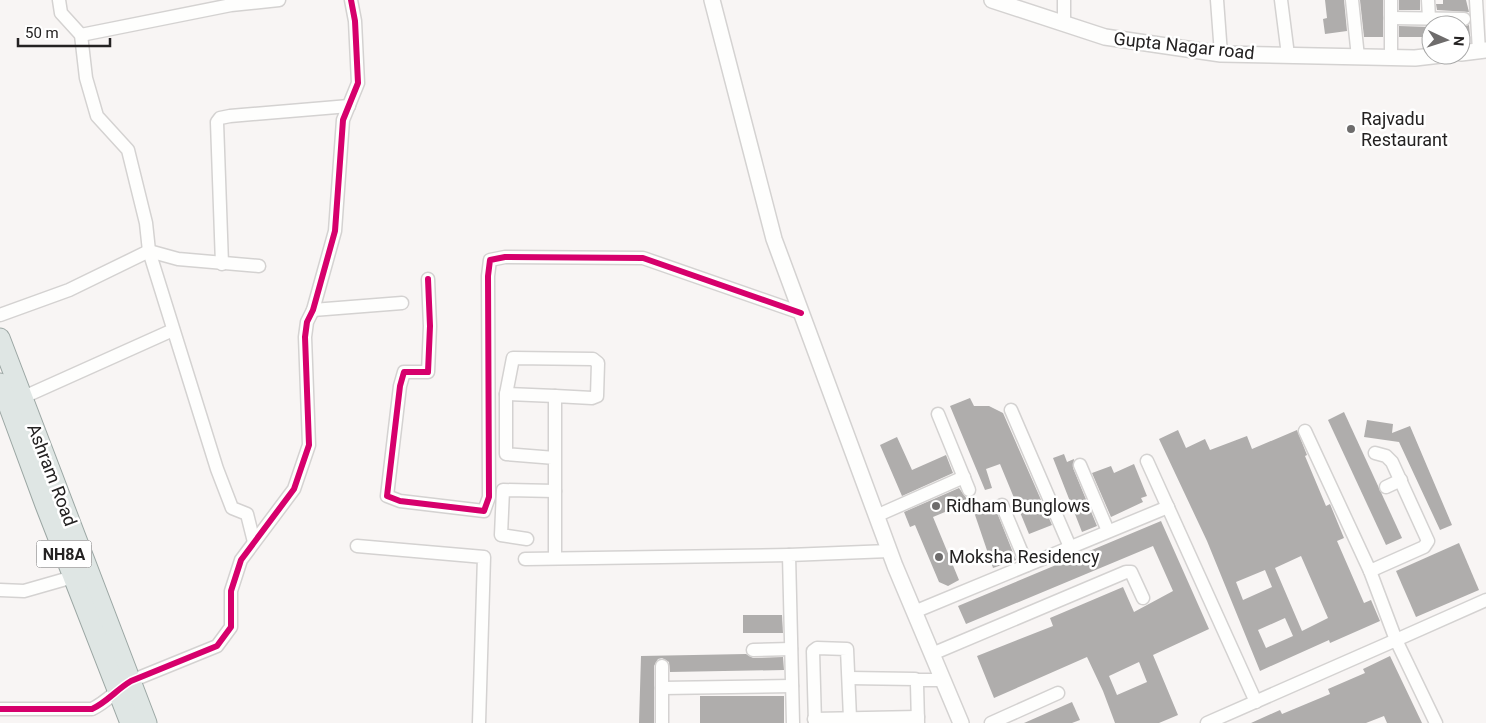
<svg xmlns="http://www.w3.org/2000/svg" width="1486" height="723" font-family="Roboto,sans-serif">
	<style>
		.building { fill: #afadac; fill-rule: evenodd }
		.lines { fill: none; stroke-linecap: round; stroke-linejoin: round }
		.minor-casing { stroke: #d4d2d1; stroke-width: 15 }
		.tertiary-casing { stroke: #d4d2d1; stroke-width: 18 }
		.primary-casing { stroke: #9ca7a4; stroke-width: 21 }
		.minor { stroke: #fefefd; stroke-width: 12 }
		.tertiary { stroke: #fefefd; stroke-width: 15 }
		.primary { stroke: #dfe6e4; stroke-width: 19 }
		.cycleway-casing { stroke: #fff; stroke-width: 9 }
		.cycleway { stroke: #d6006c; stroke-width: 6 }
		.poi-dot { fill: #6e6c6c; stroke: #fff; stroke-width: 2 }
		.labels { text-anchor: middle; stroke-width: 5; stroke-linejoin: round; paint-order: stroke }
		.shield { fill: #fff; stroke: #666464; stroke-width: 1 }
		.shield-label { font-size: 16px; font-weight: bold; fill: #242222 }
		.street-label { font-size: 18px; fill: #242222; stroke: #fff }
		.poi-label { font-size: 18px; fill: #242222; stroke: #fff; text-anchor: start }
	</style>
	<rect width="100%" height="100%" fill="#f8f5f4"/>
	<g class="building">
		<polygon points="1325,0 1344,0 1347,31 1325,34 1323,19 1327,18"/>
		<polygon points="1360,0 1383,0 1383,37 1364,37"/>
		<rect x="1399" y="0" width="21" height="10"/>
		<polygon points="1443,0 1466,0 1469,12 1437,10 1436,4 1443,4"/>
		<polygon points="1469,25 1470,36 1461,37 1461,27"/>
		<polygon points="1399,26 1431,27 1431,37 1399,37"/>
		<polygon points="970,398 974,406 989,406 1003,413 1052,525 1029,534 1000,464 986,469 992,488 985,490 950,406"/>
		<polygon points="1344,412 1402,538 1386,545 1328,420"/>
		<polygon points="1367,420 1393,424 1392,433 1410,426 1452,525 1440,530 1399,442 1364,437"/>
		<path d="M1178 430 1186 448 1205 439 1210 450 1247 436 1252 449 1297 430 1307 455 1305 456 1326 506 1330 504 1344 538 1337 541 1364 603 1371 600 1380 621 1330 643 1329 640 1260 671 1207 541 1159 439ZM1301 556 1328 618 1302 631 1275 568ZM1265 570 1272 587 1243 600 1236 582ZM1285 618 1293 636 1266 648 1258 630Z"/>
		<polygon points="897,437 912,470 946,455 953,473 902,496 880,445"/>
		<polygon points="1064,454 1067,462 1074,459 1073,468 1097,526 1082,532 1053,458"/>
		<polygon points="1134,464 1147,496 1141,498 1143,502 1111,517 1092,473 1111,466 1114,473"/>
		<polygon points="959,488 969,502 933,517 959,580 948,586 939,582 915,525 910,527 904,512"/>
		<polygon points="994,505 1016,560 993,568 974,512"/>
		<path d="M1161 521 1209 629 1153 655 1178 715 1159 723H1115L1103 691 1087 657 994 698 977 656 1053 626 1050 618 1123 587 1134 612 1173 591 1153 546 966 624 958 606ZM1139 662 1147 682 1117 695 1109 676Z"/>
		<polygon points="1459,543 1479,590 1416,617 1396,571"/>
		<polygon points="743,615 782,615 783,633 743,633"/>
		<polygon points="746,654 753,658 783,657 784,670 670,672 669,662 662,658 658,659 654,666 654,723 639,723 641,656"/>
		<polygon points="1390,656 1422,723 1387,723 1384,716 1366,723 1251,723 1280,710 1282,714 1330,694 1328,689 1365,673 1363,669"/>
		<rect x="700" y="696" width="84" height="27"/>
		<polygon points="1072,702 1080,720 1072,723 1024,723"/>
	</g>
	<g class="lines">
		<g class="minor-casing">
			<g id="minor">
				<polyline points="59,0 61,13 81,35 86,78 97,116 128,150 146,223 149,251 217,469 232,508 247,514 254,542"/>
				<polyline points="1217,0 1221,54"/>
				<polyline points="1281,0 1288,55"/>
				<polyline points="1352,0 1358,57"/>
				<polyline points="1428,0 1429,18"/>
				<polyline points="1476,0 1479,51"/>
				<polyline points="1391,18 1464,19"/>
				<polyline points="1064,24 1064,0"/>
				<polyline points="81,35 231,5 279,0"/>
				<polyline points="1391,57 1391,0"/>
				<polyline points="222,264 217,122 220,118 230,116 349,106"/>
				<polyline points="428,279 430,326 428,372 404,372 400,386 387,496 400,501 484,511 489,497 488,276 490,260 505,257 643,258 801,313"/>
				<polyline points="313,310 402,303"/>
				<polyline points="0,315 69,290 149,251 178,259 259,266"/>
				<polyline points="506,394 555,396"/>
				<polyline points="17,400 173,330"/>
				<polyline points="1011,410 1070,547"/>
				<polyline points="938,414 969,490"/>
				<polyline points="1305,431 1370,571 1396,640 1486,600"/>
				<polyline points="1147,461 1256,702"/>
				<polyline points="1080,465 1108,531"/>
				<polyline points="1386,487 1401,480"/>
				<polyline points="1002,505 1027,565"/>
				<polyline points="876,516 964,477"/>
				<polyline points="527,539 501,535 503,490 555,491"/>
				<polyline points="357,546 484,557 479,723"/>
				<polyline points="555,558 555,396 592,398 597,396 598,363 593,359 513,358 506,394 506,454 555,458"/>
				<polyline points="525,559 789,555"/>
				<polyline points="1370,571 1424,547 1428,541 1392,462 1386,456 1375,453"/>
				<polyline points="0,590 24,591 73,577"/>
				<polyline points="914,612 1168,507"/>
				<polyline points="753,650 791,649"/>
				<polyline points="932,654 1126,572 1131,572 1143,598"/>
				<polyline points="849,678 915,679 917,684 918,723"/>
				<polyline points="917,680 942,680"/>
				<polyline points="662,688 792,686"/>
				<path d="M0 709H92C107 702 116 690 131 681L217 646 231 627V591L241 560 294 489 309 445 305 337 307 322 313 310 335 231 343 120 358 83 355 21 351 0"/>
				<polyline points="814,719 918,717"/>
				<polyline points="662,723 662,666"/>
				<polyline points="793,723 789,555 889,551"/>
				<polyline points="815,723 813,651 817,648 847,649 850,718"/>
				<polyline points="991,723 1058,693"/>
				<polyline points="1207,723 1396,640 1436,723"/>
			</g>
		</g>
		<g class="tertiary-casing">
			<g id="tertiary">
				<polyline points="712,0 774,239 895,566 961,723"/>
				<polyline points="992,0 1105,37 1221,54 1415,58 1441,55"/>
				<polyline points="1461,53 1486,50"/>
			</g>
		</g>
		<g class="primary-casing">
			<g id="primary">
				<polyline points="0,338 147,723"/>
				<polyline points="0,383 45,505 130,723"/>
			</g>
		</g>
		<use href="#minor" class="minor"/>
		<use href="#tertiary" class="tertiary"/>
		<use href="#primary" class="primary"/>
		<g class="cycleway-casing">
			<g id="cycleway">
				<polyline points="428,279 430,326 428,372 404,372 400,386 387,496 400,501 484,511 489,497 488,276 490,260 505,257 643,258 801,313"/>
				<path d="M0 709H92C107 702 116 690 131 681L217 646 231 627V591L241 560 294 489 309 445 305 337 307 322 313 310 335 231 343 120 358 83 355 21 351 0"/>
			</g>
		</g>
		<use href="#cycleway" class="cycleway"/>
	</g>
	<g class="poi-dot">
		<circle cx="1351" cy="129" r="5"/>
		<circle cx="936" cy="506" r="5"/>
		<circle cx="939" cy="557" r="5"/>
	</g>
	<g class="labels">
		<rect class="shield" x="36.5" y="540.5" width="55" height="27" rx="4"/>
		<g class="shield-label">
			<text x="64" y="560">NH8A</text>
		</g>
		<g class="street-label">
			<text transform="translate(1184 46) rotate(6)" y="6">Gupta Nagar road</text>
			<text transform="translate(52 475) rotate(69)" y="6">Ashram Road</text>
		</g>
		<g class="poi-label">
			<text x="1361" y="125">Rajvadu<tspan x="1361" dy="21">Restaurant</tspan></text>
			<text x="946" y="512">Ridham Bunglows</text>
			<text x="949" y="563">Moksha Residency</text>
		</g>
	</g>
	<g transform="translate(1446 40) rotate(94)"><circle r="24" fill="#ffffff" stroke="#a7a7a7"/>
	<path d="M0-4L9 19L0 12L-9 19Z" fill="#6e6c6c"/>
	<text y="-8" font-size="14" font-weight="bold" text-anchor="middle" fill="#242222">N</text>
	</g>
	<path d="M18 38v8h92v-8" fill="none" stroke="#242222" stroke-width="2.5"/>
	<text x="25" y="38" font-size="15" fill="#242222" stroke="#ffffff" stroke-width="4" paint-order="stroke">50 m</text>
</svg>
